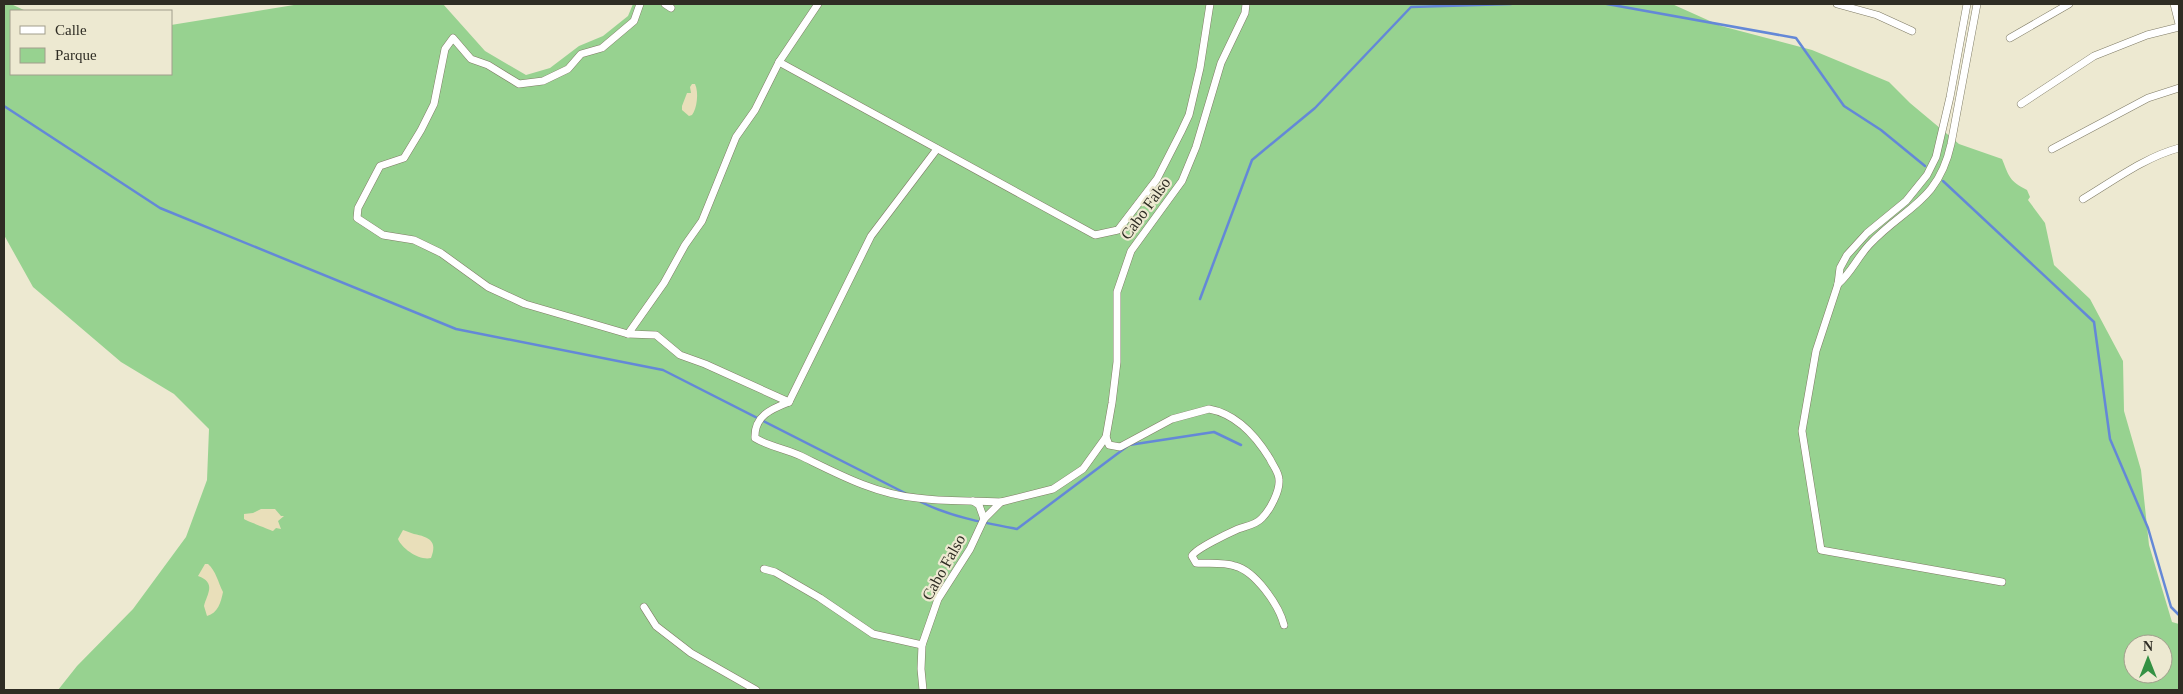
<svg xmlns="http://www.w3.org/2000/svg" width="2183" height="694" font-family="'Times New Roman',serif">
	<style>
		.green { fill: #97d290; fill-rule: evenodd }
		.sand { fill: #e9dfba }
		.lines { fill: none; stroke-linecap: round; stroke-linejoin: round }
		.stream { stroke: #6488d7; stroke-width: 2.5 }
		.street-casing { stroke: #7f7b65; stroke-width: 8 }
		.street { stroke: #fff; stroke-width: 7 }
		.labels { text-anchor: middle; stroke-width: 4.5; stroke-linejoin: round; paint-order: stroke }
		.street-label { font-size: 16px; fill: #2f2d24; stroke: #ede9d1 }
	</style>
	<rect width="100%" height="100%" fill="#ede9d1"/>
	<path class="green" d="M4 4H11L26 11H11V74H171V25L300 4H443L485 51 526 75 550 68 579 46 603 36 628 16 633 4H1672L1721 26 1812 50 1889 82 1910 103 1959 144 2002 159C2009 176 2009 181 2027 190L2030 197 2028 200 2045 223 2054 265 2090 299 2123 361 2124 411 2141 470 2149 545 2172 622 2179 624V690H58L77 666 133 609 186 537 207 480 209 429 174 394 121 362 33 287 4 235ZM2133 644H2163V674H2133Z"/>
	<g class="sand">
		<path d="M692 84H695C699 92 697 109 692 115L689 116 682 110V106L687 93H691L690 87Z"/>
		<path d="M261 509H275L281 516H284L278 521 281 529 276 528 273 531C270 530 245 520 244 519V514L253 513Z"/>
		<path d="M403 530C407 531 410 533 414 534 429 537 438 541 431 558 420 561 402 549 398 539Z"/>
		<path d="M205 564H208C216 571 218 582 223 592 221 602 218 613 207 616L204 606C207 594 217 583 198 576Z"/>
	</g>
	<g class="lines">
		<g class="stream">
			<polyline points="1607,4 1796,38 1844,106 1881,130 1925,166"/>
			<polyline points="4,106 160,208 456,329 663,370 905,493"/>
			<polyline points="1943,181 2094,322 2110,439 2148,528 2171,607 2179,615"/>
			<polyline points="1200,299 1252,160 1315,108 1411,7 1511,4"/>
			<path d="M921 502C951 517 985 523 1017 529L1129 445 1214 432 1241 445"/>
		</g>
		<g class="street-casing">
			<g id="street">
				<polyline points="665,4 671,8"/>
				<path d="M1246 4 1245 13 1221 63 1196 147 1182 181 1131 251 1117 292V362L1112 403 1106 437 1109 445 1120 447 1172 419 1209 409C1237 414 1256 436 1270 459 1273 466 1279 472 1279 480 1280 491 1270 510 1262 518 1256 525 1246 526 1238 529 1229 533 1195 549 1192 556L1196 563C1209 564 1223 562 1235 566 1255 571 1279 605 1284 625"/>
				<polyline points="1837,4 1877,15 1912,31"/>
				<polyline points="1967,4 1950,97 1936,157 1927,175 1906,201 1867,233 1847,255 1840,268 1838,284 1816,351 1802,431 1821,550 2002,582"/>
				<polyline points="2174,4 2179,24"/>
				<polyline points="2010,38 2069,4"/>
				<polyline points="779,62 1095,235 1118,230 1157,179 1181,132 1189,115 1200,68 1210,4"/>
				<polyline points="2021,104 2094,56 2147,35 2179,27"/>
				<path d="M937 149 871 236 789 402C771 409 754 416 755 438 770 447 786 449 801 456 838 474 875 494 917 498 945 502 973 500 1001 502"/>
				<polyline points="2052,149 2148,98 2179,88"/>
				<path d="M2083 199C2113 181 2145 157 2179 148"/>
				<path d="M1838 284C1851 273 1857 258 1869 245 1904 207 1938 203 1951 144L1977 4"/>
				<polyline points="628,334 525,304 488,287 441,253 414,240 383,235 357,218 358,208 380,166 404,158 421,130 434,104 445,49 453,38 471,59 488,65 519,84 543,81 568,69 581,54 602,48 634,21 640,4"/>
				<polyline points="789,402 705,364 680,355 656,335 628,334 664,283 685,245 702,221 736,137 755,110 779,62 818,4"/>
				<polyline points="973,501 979,505 984,519"/>
				<polyline points="764,569 775,572 820,598 873,634 922,645"/>
				<polyline points="644,607 656,626 691,653 756,690"/>
				<polyline points="923,690 921,669 922,645 938,599 970,549 984,519 1001,502 1053,489 1083,469 1106,437"/>
			</g>
		</g>
		<use href="#street" class="street"/>
	</g>
	<g class="labels">
		<g class="street-label">
			<text transform="translate(1145 208) rotate(-54)" y="6">Cabo Falso</text>
			<text transform="translate(943 567) rotate(-61)" y="6">Cabo Falso</text>
		</g>
	</g>
	<rect width="2183" height="694" fill="none" stroke="#2f2d24" stroke-width="10"/>
	<rect x="10" y="10" width="162" height="65" fill="#ede9d1" stroke="#a19e8c"/>
	<rect x="20" y="26" width="25" height="8" fill="#ffffff" stroke="#a19e8c"/>
	<text x="55" y="35" font-size="15" fill="#2f2d24">Calle</text>
	<rect x="20" y="48" width="25" height="15" fill="#97d290" stroke="#a19e8c"/>
	<text x="55" y="60" font-size="15" fill="#2f2d24">Parque</text>
	<g transform="translate(2148 659)"><circle r="24" fill="#ede9d1" stroke="#a19e8c"/>
	<path d="M0-4L9 19L0 12L-9 19Z" fill="#349143"/>
	<text y="-8" font-size="14" font-weight="bold" text-anchor="middle" fill="#2f2d24">N</text>
	</g>
</svg>
